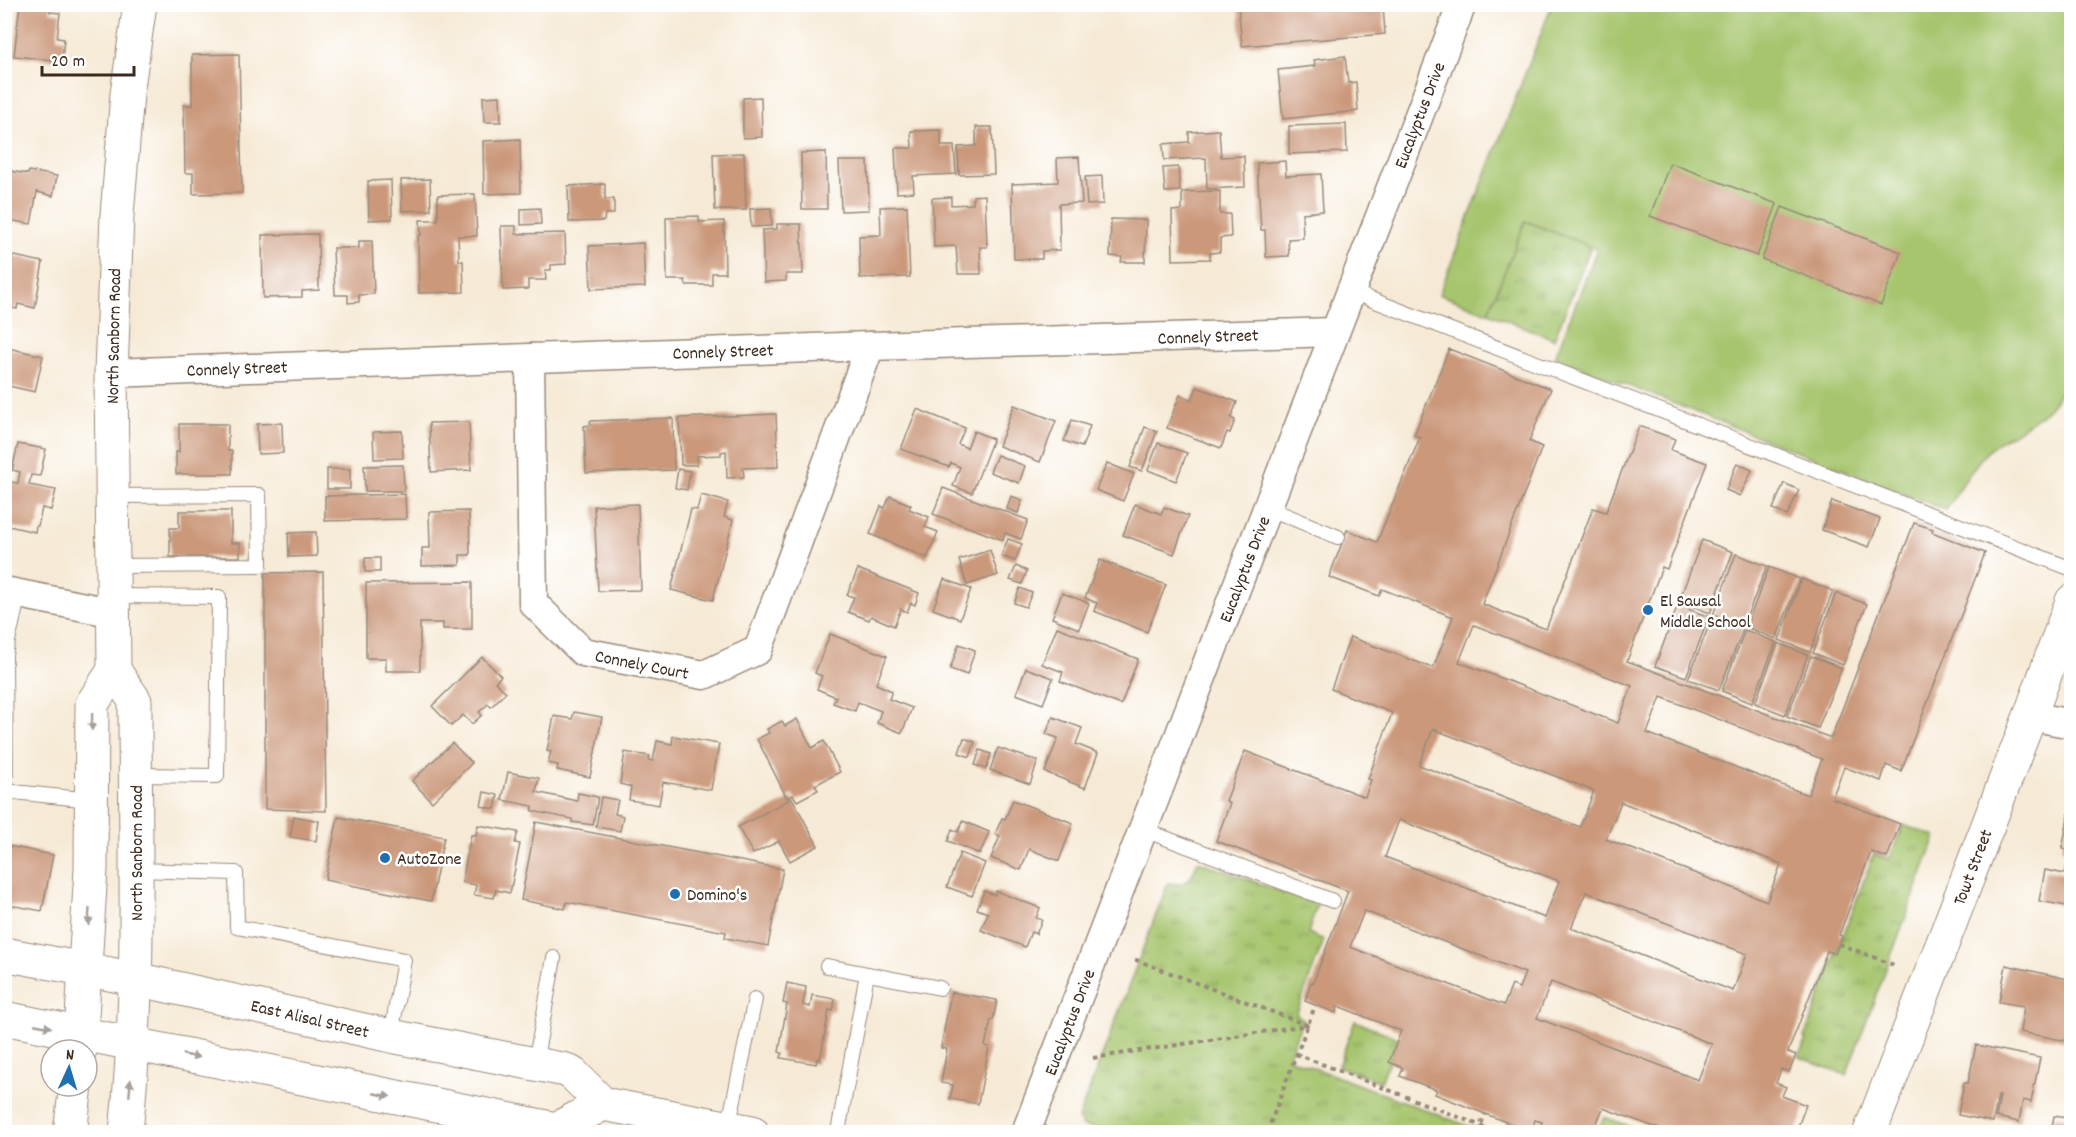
<svg xmlns="http://www.w3.org/2000/svg" width="2076" height="1137" font-family="Dekko,sans-serif">
	<style>
		.grass { fill: url(#grass-tufts); stroke: #707846; stroke-width: 1.5 }
		.pitch { fill: #a6c56d; stroke: #707846; stroke-width: 1.5 }
		.building { fill: #cb987a; fill-rule: evenodd }
		.lines { fill: none; stroke-linecap: round; stroke-linejoin: round }
		.lane-casing { stroke: #988a7a; stroke-width: 16 }
		.street-casing { stroke: #988a7a; stroke-width: 31 }
		.secondary-casing { stroke: #988a7a; stroke-width: 35 }
		.path { stroke: #988a7a; stroke-width: 4; stroke-dasharray: 4.5 4.5; stroke-linecap: butt }
		.lane { stroke: #fff; stroke-width: 14 }
		.street { stroke: #fff; stroke-width: 28 }
		.secondary { stroke: #fff; stroke-width: 33 }
		.oneway { fill: #a79f9a }
		.poi-dot { fill: #1f6fb2; stroke: #fff; stroke-width: 2 }
		.labels { text-anchor: middle; stroke-width: 5; stroke-linejoin: round; paint-order: stroke }
		.street-label { font-size: 18px; fill: #3b2a1e; stroke: #fff }
		.poi-label { font-size: 18px; fill: #3b2a1e; stroke: #fff; text-anchor: start }
	</style>
	<defs>
		<pattern id="grass-tufts" width="24" height="20" patternUnits="userSpaceOnUse" patternTransform="scale(1.5)"><rect width="24" height="20" fill="#a6c56d"/><path d="M3 7l-1-3M5 7V3M7 7l1-3M15 17l-1-3M17 17v-4M19 17l1-3" fill="none" stroke="#88a059"/></pattern>
	</defs>
	<rect width="100%" height="100%" fill="#fff"/>
	<filter id="ink" filterUnits="userSpaceOnUse"><feTurbulence type="fractalNoise" baseFrequency=".0167" numOctaves="2"/><feDisplacementMap in="SourceGraphic" scale="12" xChannelSelector="R" yChannelSelector="G"/><feConvolveMatrix kernelMatrix="1 2 1 2 8 2 1 2 1" color-interpolation-filters="sRGB"/></filter>
	<filter id="wash" filterUnits="userSpaceOnUse"><feTurbulence type="fractalNoise" baseFrequency=".008" numOctaves="4" result="noise"/><feDisplacementMap in="SourceGraphic" scale="24" xChannelSelector="R" yChannelSelector="G"/><feGaussianBlur stdDeviation="1.35" result="paint"/><feColorMatrix in="noise" values="0 0 0 0 0 0 0 0 0 0 0 0 0 0 0 0 0 1.4 0 .05"/><feComposite in="paint" operator="in"/></filter>
	<g filter="url(#wash)">
		<rect width="100%" height="100%" fill="#f6ead6"/>
		<g class="grass">
			<polygon points="1525,221 1591,246 1554,339 1488,313"/>
			<polygon points="1903,825 1936,837 1846,1075 1799,1057 1806,1039 1804,1038 1874,854 1889,860"/>
			<path d="M1198 861 1317 905 1308 933 1324 940 1296 1015 1303 1019 1288 1058 1484 1132H1114L1083 1126 1078 1119 1168 883C1187 888 1192 877 1198 861Z"/>
			<polygon points="1355,1021 1398,1038 1381,1082 1338,1066"/>
			<polygon points="1604,1117 1646,1132 1598,1132"/>
		</g>
		<path class="pitch" d="M1552 5H2071V367C2058 403 2048 412 2016 432 2010 436 2002 439 1996 444 1975 461 1961 487 1946 510L1555 357 1597 249 1525 221 1488 313 1439 294Z"/>
		<g id="blocks">
			<g class="building">
				<polygon points="20,4 51,4 50,12 60,13 57,38 64,39 62,61 14,56"/>
				<polygon points="460,4 478,4 478,9 460,7"/>
				<polygon points="1238,4 1383,4 1385,34 1242,46"/>
				<polygon points="239,54 242,193 193,194 193,173 185,173 184,105 192,105 192,55"/>
				<polygon points="1345,56 1348,83 1356,82 1358,111 1283,119 1278,70 1315,66 1314,60"/>
				<polygon points="500,96 501,122 484,122 483,97"/>
				<polygon points="761,97 762,137 743,138 743,98"/>
				<polygon points="1346,124 1347,152 1289,154 1289,126"/>
				<polygon points="976,127 992,127 994,174 959,175 958,147 976,146"/>
				<polygon points="941,130 941,146 954,146 956,174 913,176 914,192 897,193 895,148 912,148 911,131"/>
				<polygon points="1219,130 1221,157 1244,156 1245,187 1207,189 1206,158 1164,160 1163,144 1189,142 1189,132"/>
				<polygon points="520,139 521,193 484,194 483,141"/>
				<polygon points="826,152 827,209 802,209 801,153"/>
				<polygon points="744,153 746,210 715,210 713,154"/>
				<polygon points="1079,157 1082,203 1059,204 1060,250 1042,251 1042,259 1014,259 1012,184 1058,182 1057,158"/>
				<polygon points="839,161 868,161 869,210 841,211"/>
				<polygon points="1285,161 1286,176 1321,174 1323,211 1302,213 1303,238 1288,239 1289,256 1266,257 1265,230 1261,230 1257,163"/>
				<polygon points="1670,163 1777,204 1757,256 1650,216"/>
				<polygon points="1178,167 1180,191 1165,192 1163,168"/>
				<polygon points="4,170 28,174 29,171 57,176 53,196 37,192 31,224 8,220 7,224 4,224"/>
				<polygon points="1102,176 1103,204 1087,205 1085,177"/>
				<polygon points="430,179 431,210 402,211 401,180"/>
				<polygon points="391,180 392,219 369,220 368,181"/>
				<polygon points="605,184 605,199 614,199 614,214 605,214 604,221 569,222 568,186"/>
				<polygon points="1220,191 1220,214 1230,214 1231,237 1220,238 1220,252 1210,253 1210,259 1173,260 1172,211 1182,210 1182,192"/>
				<polygon points="475,194 477,236 458,236 459,261 463,261 464,292 419,293 418,236 421,235 420,220 438,220 438,195"/>
				<polygon points="985,195 987,247 980,247 981,274 958,274 956,246 934,247 932,198 951,197 951,205 973,204 973,196"/>
				<polygon points="907,206 910,277 860,278 859,236 881,235 880,207"/>
				<polygon points="1782,207 1901,252 1881,305 1762,259"/>
				<polygon points="540,208 541,224 521,225 521,209"/>
				<polygon points="771,208 772,226 751,227 750,209"/>
				<polygon points="699,216 699,222 724,221 725,273 712,273 712,285 686,285 685,280 667,280 666,217"/>
				<polygon points="1111,219 1146,220 1145,262 1121,262 1122,257 1110,256"/>
				<polygon points="777,224 801,224 803,274 786,274 786,281 764,282 762,230 777,229"/>
				<polygon points="501,226 516,226 516,234 565,233 566,264 551,265 551,270 545,270 546,280 528,280 528,289 503,290"/>
				<polygon points="318,234 319,290 302,291 302,297 263,298 262,235"/>
				<polygon points="359,241 372,241 374,294 359,295 359,302 348,303 348,295 335,295 333,248 359,248"/>
				<polygon points="643,243 645,287 591,289 589,246"/>
				<polygon points="5,254 43,262 35,308 18,304 17,309 4,307"/>
				<polygon points="4,347 43,356 35,392 4,385"/>
				<path d="M1449 349 1551 389 1529 441 1542 447 1482 604 1546 629 1593 508 1606 512 1639 426 1675 439 1671 450 1707 463 1667 569 1662 567 1627 661 1831 738 1914 523 1933 529 1932 532 1985 553 1901 771 1886 765 1881 781 1844 767 1832 798 1900 824 1887 858 1871 852 1839 935 1842 936 1835 954 1827 951 1788 1052 1796 1055 1789 1072 1781 1069 1776 1083 1786 1087 1782 1096 1806 1105 1796 1132H1668L1603 1108 1593 1132H1546L1539 1130 1542 1122 1535 1120 1531 1132 1435 1094 1437 1090 1400 1076 1403 1068 1389 1062 1401 1031 1338 1006 1336 1013 1305 1001 1311 982 1313 983 1348 891 1216 841 1230 803 1226 801 1245 751 1365 797 1371 780 1368 779 1392 713 1331 689 1350 637 1433 668 1453 617 1382 589 1379 596 1329 577 1347 530 1377 542 1420 437 1414 435ZM1474 625 1632 686 1618 723 1459 662ZM1661 697 1822 759 1808 795 1647 733ZM1433 729 1594 791 1580 827 1419 765ZM1621 802 1781 864 1767 901 1606 839ZM1399 820 1559 881 1545 918 1385 857ZM1586 892 1747 954 1733 991 1571 928ZM1364 911 1525 973 1519 988 1512 985 1504 1005 1350 947ZM1551 982 1712 1044 1698 1080 1537 1018Z"/>
				<polygon points="1197,387 1237,402 1231,418 1235,420 1230,433 1227,432 1221,448 1167,428 1180,395 1192,400"/>
				<polygon points="1014,405 1056,421 1040,462 999,446"/>
				<polygon points="917,409 965,428 958,444 967,448 974,431 993,439 972,493 953,486 960,467 951,463 949,467 901,449"/>
				<polygon points="776,414 778,467 743,468 744,477 727,478 726,451 721,452 721,455 697,456 697,465 681,465 679,418"/>
				<polygon points="673,418 674,470 586,473 584,426 591,425 590,421"/>
				<polygon points="1072,420 1090,426 1082,447 1064,441"/>
				<polygon points="469,422 471,470 431,472 429,423"/>
				<polygon points="282,423 283,453 258,454 257,424"/>
				<polygon points="179,424 228,424 228,451 232,451 232,474 176,474 176,452 179,452"/>
				<polygon points="1145,427 1157,431 1142,471 1130,467"/>
				<polygon points="402,431 403,458 374,459 373,432"/>
				<polygon points="1158,443 1187,453 1176,481 1148,470"/>
				<polygon points="18,444 46,449 40,476 31,475 29,485 56,490 51,510 42,508 38,526 36,526 35,532 4,525 4,481 18,483 20,472 12,470"/>
				<polygon points="997,455 1025,466 1019,483 990,472"/>
				<polygon points="1107,463 1134,474 1123,501 1096,490"/>
				<polygon points="1737,463 1752,470 1740,496 1726,490"/>
				<polygon points="403,465 404,491 365,491 364,466"/>
				<rect x="327" y="469" width="23" height="20"/>
				<polygon points="678,469 690,471 687,490 675,488"/>
				<polygon points="1784,483 1799,490 1787,516 1773,509"/>
				<polygon points="943,488 1028,520 1021,539 1005,533 1003,540 933,514"/>
				<polygon points="405,494 406,519 325,521 325,496"/>
				<polygon points="701,495 728,502 724,517 733,520 713,600 671,590 691,509 697,510"/>
				<polygon points="890,496 911,505 909,509 929,517 925,527 938,532 927,558 870,534 881,506 885,508"/>
				<polygon points="1011,496 1022,500 1018,513 1007,509"/>
				<polygon points="1832,501 1880,519 1869,547 1822,530"/>
				<polygon points="638,504 641,590 598,591 594,506"/>
				<polygon points="1135,504 1161,514 1164,507 1188,516 1174,554 1123,535"/>
				<polygon points="179,511 231,511 231,543 240,543 240,557 170,557 170,528 179,528"/>
				<polygon points="469,511 470,555 460,555 460,565 422,566 422,548 430,548 429,512"/>
				<polygon points="316,532 317,556 289,557 288,533"/>
				<polygon points="1008,539 1022,544 1015,561 1001,556"/>
				<polygon points="1702,540 1733,552 1710,613 1679,601"/>
				<polygon points="990,550 998,575 967,585 959,560"/>
				<polygon points="1736,554 1767,566 1743,626 1713,615"/>
				<rect x="365" y="558" width="15" height="14"/>
				<polygon points="1100,560 1166,585 1147,632 1094,611 1097,603 1085,598"/>
				<polygon points="1016,566 1027,571 1022,584 1010,580"/>
				<polygon points="1769,567 1800,579 1776,639 1746,627"/>
				<polygon points="858,569 919,593 915,605 911,603 907,612 901,609 894,626 871,616 869,620 848,612 854,597 847,595"/>
				<polygon points="323,572 326,811 265,809 265,573"/>
				<polygon points="944,579 971,589 960,619 933,609"/>
				<polygon points="1802,579 1833,591 1810,652 1779,640"/>
				<polygon points="472,582 472,629 443,629 443,623 420,623 420,671 386,671 386,658 366,658 366,583"/>
				<polygon points="1020,588 1032,593 1026,607 1014,603"/>
				<polygon points="1062,593 1089,603 1079,629 1052,618"/>
				<polygon points="1836,593 1867,604 1843,665 1813,653"/>
				<polygon points="1678,605 1709,617 1686,677 1655,666"/>
				<polygon points="1712,618 1743,630 1719,690 1688,679"/>
				<polygon points="1057,627 1138,659 1121,705 1060,681 1063,672 1042,664"/>
				<polygon points="1745,630 1776,642 1752,703 1722,691"/>
				<polygon points="830,634 887,656 876,684 892,691 889,699 912,708 902,733 877,723 881,711 858,702 855,711 833,703 836,697 817,689 822,676 815,673"/>
				<polygon points="1778,643 1808,655 1785,715 1755,703"/>
				<polygon points="959,644 975,650 967,675 950,669"/>
				<polygon points="1811,656 1842,668 1818,728 1787,716"/>
				<polygon points="482,657 501,676 495,682 506,692 491,707 488,704 479,712 482,715 472,724 463,715 451,726 432,706"/>
				<polygon points="1026,668 1053,678 1043,704 1016,694"/>
				<polygon points="574,712 602,717 590,777 557,770 558,765 548,763 551,752 547,751 554,716 572,719"/>
				<polygon points="1053,717 1082,728 1076,744 1098,753 1085,788 1045,772 1058,738 1046,734"/>
				<polygon points="797,719 812,748 824,741 840,772 815,785 818,790 797,801 793,795 787,798 757,739 769,733 767,729 782,721 785,726"/>
				<polygon points="673,736 719,744 711,790 663,782 659,805 629,800 631,787 620,784 625,752 650,756 649,760 653,761 657,741 672,744"/>
				<polygon points="964,738 975,742 970,757 959,753"/>
				<polygon points="452,743 472,763 432,802 412,781"/>
				<polygon points="998,748 1038,761 1030,784 990,770"/>
				<polygon points="980,750 991,754 986,769 975,765"/>
				<polygon points="508,772 539,778 536,792 577,801 578,793 598,797 593,825 572,822 572,819 532,811 533,806 502,800"/>
				<polygon points="484,792 498,795 495,809 481,806"/>
				<polygon points="601,797 618,800 615,814 623,816 620,831 596,827"/>
				<polygon points="792,798 818,846 790,861 779,841 753,854 738,827"/>
				<polygon points="1013,800 1073,823 1059,861 1029,849 1021,870 991,858 1000,836 995,834 1002,818 1005,819"/>
				<polygon points="2070,808 2072,808 2072,907 2039,901 2045,870 2065,874 2070,851 2062,849"/>
				<polygon points="294,816 319,821 316,841 290,837"/>
				<polygon points="338,817 444,837 431,901 325,880"/>
				<polygon points="963,821 989,832 980,854 948,841 952,829 958,832"/>
				<polygon points="536,822 783,869 768,946 725,938 726,932 567,902 565,909 521,900"/>
				<polygon points="478,825 518,832 515,843 520,844 510,893 496,890 494,898 474,895 476,885 462,882 471,835 476,835"/>
				<polygon points="4,845 53,855 42,911 4,904"/>
				<polygon points="960,853 985,863 972,896 947,887"/>
				<polygon points="984,891 995,895 996,891 1040,908 1036,918 1042,920 1036,934 1031,932 1025,947 981,930 988,913 977,909"/>
				<polygon points="2006,965 2072,980 2072,1019 2067,1041 2020,1032 2024,1006 1999,1002"/>
				<polygon points="787,983 806,987 803,1005 810,1007 812,995 835,999 833,1011 829,1010 820,1060 817,1059 816,1064 781,1058 782,1053 779,1052 787,1004 783,1003"/>
				<polygon points="951,992 997,1000 993,1020 991,1020 985,1046 989,1047 978,1104 950,1099 953,1085 941,1083 947,1049 941,1048"/>
				<polygon points="1976,1045 2040,1058 2031,1102 2023,1100 2019,1122 1996,1117 2000,1096 1998,1096 1993,1122 1958,1115 1964,1083 1968,1083"/>
				<polygon points="2054,1116 2072,1119 2072,1132 2051,1132"/>
			</g>
		</g>
	</g>
	<g filter="url(#ink)">
		<use href="#blocks" fill-opacity="0" stroke="#988a7a" stroke-width="1.5"/>
		<g class="lines">
			<g class="lane-casing">
				<g id="lane">
					<polyline points="1352,292 2072,569"/>
					<polyline points="113,496 259,495 260,565 114,566"/>
					<polyline points="1268,508 1338,537"/>
					<polyline points="115,596 219,597 217,776 136,775"/>
					<polyline points="4,791 91,800"/>
					<polyline points="6,791 5,654 19,594"/>
					<polyline points="1144,830 1333,901"/>
					<polyline points="137,870 236,873 237,927 404,960 391,1036"/>
					<polyline points="827,966 940,988"/>
					<polyline points="535,1064 554,958"/>
					<polyline points="728,1128 755,999"/>
					<polyline points="838,1132 867,974"/>
				</g>
			</g>
			<g class="street-casing">
				<g id="street">
					<polyline points="530,358 533,603 583,652 704,675 758,650 870,346"/>
					<polyline points="111,373 870,346 1334,332"/>
					<polyline points="4,591 115,613"/>
					<polyline points="2030,716 2072,724"/>
					<polyline points="1026,1132 1462,4"/>
				</g>
			</g>
			<g class="secondary-casing">
				<g id="secondary">
					<path d="M114 670 135 701C135 845 141 989 126 1132"/>
					<polyline points="4,954 136,979 391,1036 566,1070 573,1074 603,1104 752,1132"/>
					<polyline points="4,1018 551,1128 558,1128 603,1104"/>
					<polyline points="80,1050 91,869 92,704 114,670 111,373 117,215 127,94 140,4"/>
					<polyline points="70,1132 76,1086"/>
					<polyline points="1870,1132 2030,716 2072,601"/>
				</g>
			</g>
			<g class="path">
				<polyline points="1839,944 1894,965"/>
				<polyline points="1296,1054 1497,1132"/>
				<polyline points="1093,1058 1307,1025 1131,958"/>
				<polyline points="1267,1132 1315,1006"/>
				<polyline points="1478,1132 1485,1114"/>
			</g>
			<use href="#lane" class="lane"/>
			<use href="#street" class="street"/>
			<use href="#secondary" class="secondary"/>
		</g>
		<defs><path id="oneway-solid" d="M-6-.8H1V-3.2L6.5 0L1 3.2V.8H-6Z" transform="scale(1.5)"/></defs>
		<g class="oneway">
			<use href="#oneway-solid" transform="translate(92 722) rotate(91)"/>
			<use href="#oneway-solid" transform="translate(89 917) rotate(93)"/>
			<use href="#oneway-solid" transform="translate(43 1026) rotate(11)"/>
			<use href="#oneway-solid" transform="translate(191 1056) rotate(11)"/>
			<use href="#oneway-solid" transform="translate(130 1088) rotate(-85)"/>
			<use href="#oneway-solid" transform="translate(382 1095) rotate(11)"/>
		</g>
	</g>
	<g class="poi-dot">
		<circle cx="1648" cy="610" r="6"/>
		<circle cx="385" cy="858" r="6"/>
		<circle cx="675" cy="894" r="6"/>
	</g>
	<g class="labels">
		<g class="street-label">
			<text transform="translate(1419 115) rotate(-69)" y="6">Eucalyptus Drive</text>
			<text transform="translate(113 336) rotate(-89)" y="6">North Sanborn Road</text>
			<text transform="translate(1208 336) rotate(-2)" y="6">Connely Street</text>
			<text transform="translate(723 351) rotate(-2)" y="6">Connely Street</text>
			<text transform="translate(237 368) rotate(-2)" y="6">Connely Street</text>
			<text transform="translate(1244 569) rotate(-69)" y="6">Eucalyptus Drive</text>
			<text transform="translate(642 664) rotate(11)" y="6">Connely Court</text>
			<text transform="translate(136 853) rotate(-90)" y="6">North Sanborn Road</text>
			<text transform="translate(1972 867) rotate(-69)" y="6">Towt Street</text>
			<text transform="translate(310 1018) rotate(13)" y="6">East Alisal Street</text>
			<text transform="translate(1069 1022) rotate(-69)" y="6">Eucalyptus Drive</text>
		</g>
		<g class="poi-label">
			<text x="1660" y="606">El Sausal<tspan x="1660" dy="21">Middle School</tspan></text>
			<text x="397" y="864">AutoZone</text>
			<text x="687" y="900">Domino's</text>
		</g>
	</g>
	<rect width="2076" height="1137" fill="none" stroke="#fff" stroke-width="24"/>
	<g transform="translate(69 1068) rotate(4)"><circle r="28" fill="#ffffff" stroke="#b1aaa5" stroke-width="1.5"/>
	<path d="M0-4.5L10 22L0 15L-10 22Z" fill="#1f6fb2"/>
	<text y="-9" font-size="16" font-weight="bold" text-anchor="middle" fill="#3b2a1e">N</text>
	</g>
	<path d="M42 66v9h92v-9" fill="none" stroke="#3b2a1e" stroke-width="3"/>
	<text x="51" y="66" font-size="18" fill="#3b2a1e" stroke="#ffffff" stroke-width="4.5" paint-order="stroke">20 m</text>
</svg>
